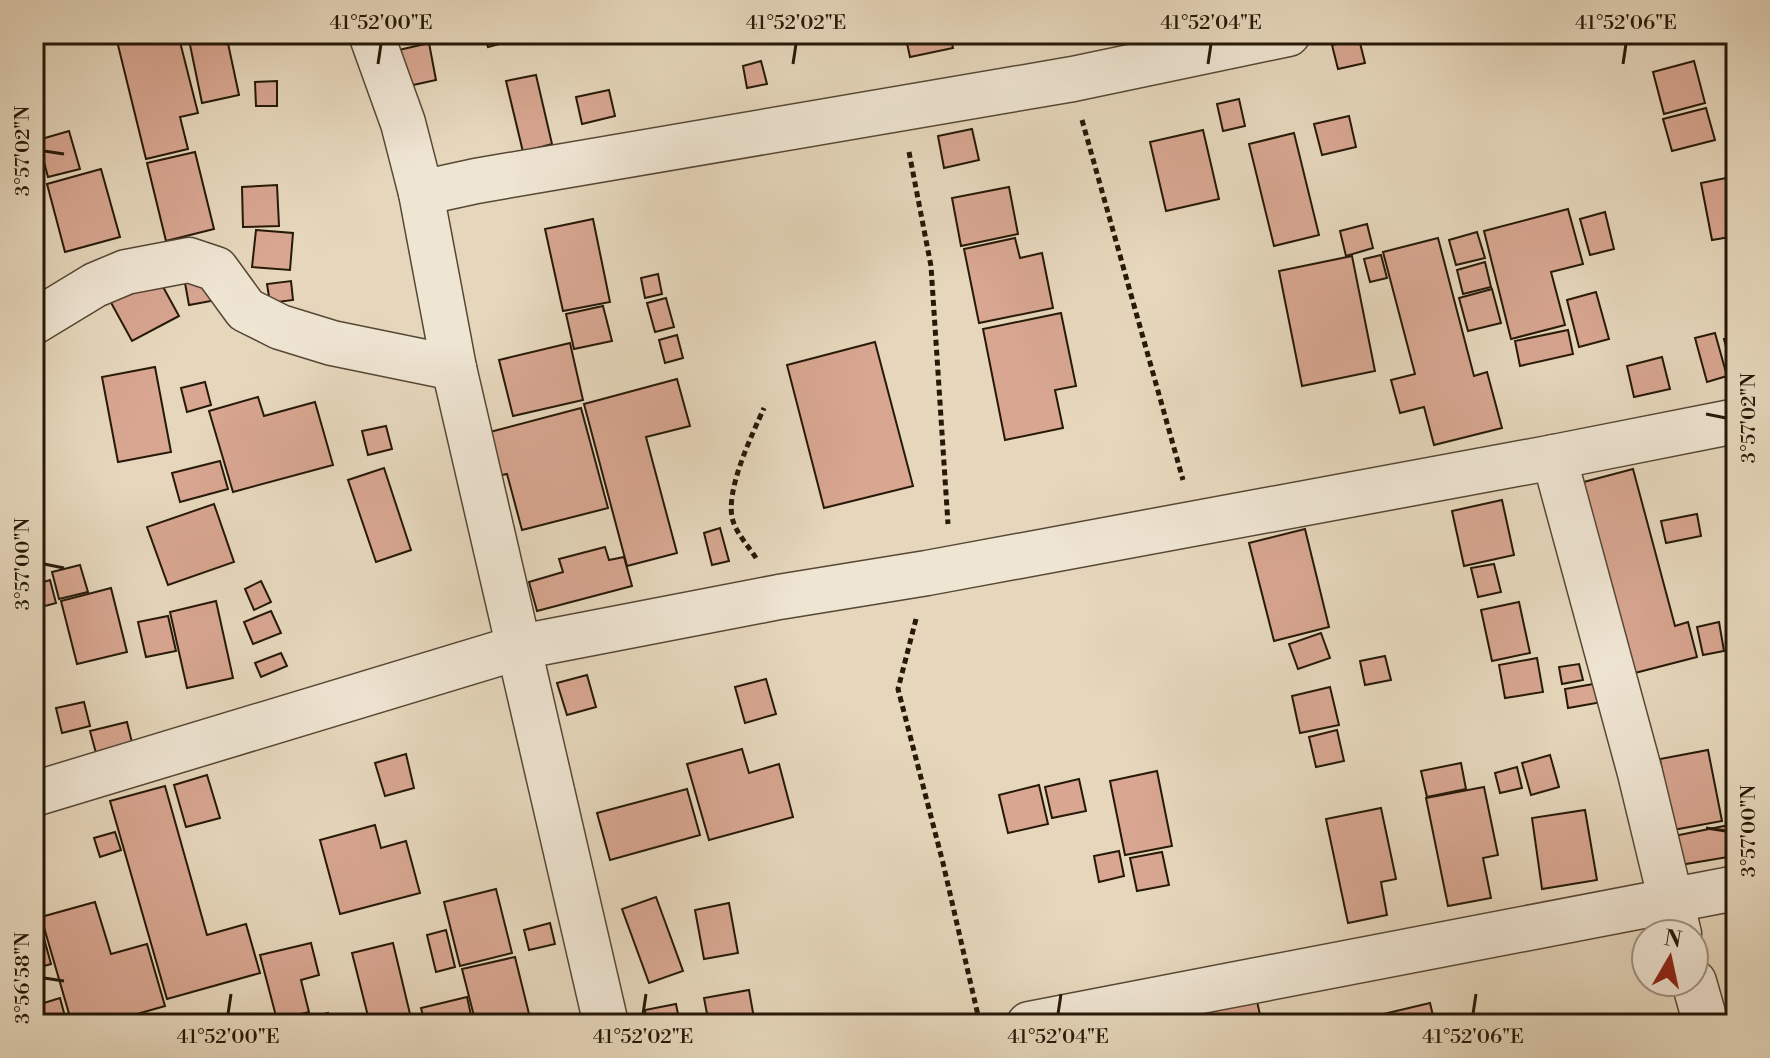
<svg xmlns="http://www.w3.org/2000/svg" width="1770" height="1058" font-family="'Libre Bodoni',serif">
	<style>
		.building { fill: #d8a691; stroke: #261908; stroke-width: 2 }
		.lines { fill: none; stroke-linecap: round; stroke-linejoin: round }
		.minor-casing { stroke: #564835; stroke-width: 47 }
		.path { stroke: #261908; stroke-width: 5; stroke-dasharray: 6 4; stroke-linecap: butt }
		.minor { stroke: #efe5d3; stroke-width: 44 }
		.ticks { fill: none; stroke: #261908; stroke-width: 3 }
		.neatline { fill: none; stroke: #261908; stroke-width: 3 }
		.ticks-label { font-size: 20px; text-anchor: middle; fill: #261908 }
	</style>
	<rect width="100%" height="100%" fill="#e6d7bc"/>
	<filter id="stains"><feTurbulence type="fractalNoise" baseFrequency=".0025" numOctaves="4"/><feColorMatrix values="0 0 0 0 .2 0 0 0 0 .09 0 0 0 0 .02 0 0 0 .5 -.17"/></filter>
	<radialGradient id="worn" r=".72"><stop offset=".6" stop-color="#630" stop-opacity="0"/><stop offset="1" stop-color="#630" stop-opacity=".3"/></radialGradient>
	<g class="building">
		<polygon points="129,34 178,34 198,113 180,117 188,149 146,159 116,37"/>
		<polygon points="217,34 226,34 239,95 202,103 189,40"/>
		<polygon points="389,34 427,34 391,42"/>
		<polygon points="484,34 537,34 488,47"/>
		<polygon points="905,34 950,34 953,48 910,57"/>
		<polygon points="1359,39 1365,63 1338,69 1332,45"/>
		<polygon points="429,43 436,80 395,89 386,53"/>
		<polygon points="761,61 767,84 747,88 743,66"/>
		<polygon points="1694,61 1705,103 1664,114 1653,72"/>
		<polygon points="536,75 552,144 523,152 506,81"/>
		<polygon points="277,81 277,106 256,106 255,82"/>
		<polygon points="609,90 615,116 582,124 576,97"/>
		<polygon points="1239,99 1245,126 1223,131 1217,104"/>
		<polygon points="1706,108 1715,140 1672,151 1663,119"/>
		<polygon points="1349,116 1356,147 1322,155 1314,124"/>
		<polygon points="972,129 979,160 944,168 938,136"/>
		<polygon points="1203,130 1219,199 1166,211 1150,142"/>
		<polygon points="69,131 80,169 48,177 38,140"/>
		<polygon points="1294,133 1319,235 1274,246 1249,144"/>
		<polygon points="195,152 214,229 166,241 147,163"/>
		<polygon points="101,169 120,237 65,252 47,184"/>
		<polygon points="1736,176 1736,236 1712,240 1701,183"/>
		<polygon points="277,185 279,226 243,227 242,187"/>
		<polygon points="1009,187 1018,234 961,246 952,198"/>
		<polygon points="1568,209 1583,264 1551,272 1565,325 1511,339 1484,231"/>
		<polygon points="1605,212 1614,249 1590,255 1580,219"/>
		<polygon points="593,219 610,302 563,311 545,229"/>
		<polygon points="1367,224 1373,248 1346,256 1340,231"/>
		<polygon points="256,230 293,233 290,270 252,267"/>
		<polygon points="1477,232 1485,258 1456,265 1449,240"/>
		<polygon points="1015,238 1020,258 1042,253 1053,308 979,323 964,249"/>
		<polygon points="1438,238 1474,376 1487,372 1502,428 1434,445 1424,407 1400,413 1391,380 1415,374 1383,252"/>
		<polygon points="1381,255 1387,278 1370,282 1364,259"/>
		<polygon points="1352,256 1375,371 1302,386 1279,271"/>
		<polygon points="1485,262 1491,287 1463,294 1457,270"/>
		<polygon points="34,269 42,294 34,297"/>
		<polygon points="156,274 179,316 132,341 109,299"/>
		<polygon points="658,274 662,294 645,298 641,278"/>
		<polygon points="207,279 211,301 189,305 185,283"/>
		<polygon points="291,281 293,300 270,303 267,284"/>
		<polygon points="1492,289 1501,323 1468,331 1459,298"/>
		<polygon points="1596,292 1609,339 1579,347 1567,300"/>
		<polygon points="666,298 674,327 655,332 647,303"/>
		<polygon points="603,306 612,341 574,349 566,314"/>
		<polygon points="1061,313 1076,386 1055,390 1063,428 1005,440 983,329"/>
		<polygon points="1568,330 1573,354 1520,366 1515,341"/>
		<polygon points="1715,333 1727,376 1707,382 1695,338"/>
		<polygon points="677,335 683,358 665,363 659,340"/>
		<polygon points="1736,336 1736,361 1730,362 1724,339"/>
		<polygon points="875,342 913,486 824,508 787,365"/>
		<polygon points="570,343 583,400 513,416 499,360"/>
		<polygon points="1662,357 1670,389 1634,397 1627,366"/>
		<polygon points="155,367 171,452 118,462 102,377"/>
		<polygon points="677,379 690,426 646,437 677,553 627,566 584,404"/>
		<polygon points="205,382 211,405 187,412 181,388"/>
		<polygon points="258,397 264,416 315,402 333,465 233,492 209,411"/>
		<polygon points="581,408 608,508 522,530 507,474 497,476 486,433"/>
		<polygon points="386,426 392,449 368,455 362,431"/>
		<polygon points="220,461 228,489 180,502 172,473"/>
		<polygon points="384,468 411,550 376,562 348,480"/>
		<polygon points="1633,469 1675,626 1688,622 1697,657 1631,674 1580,483"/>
		<polygon points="1502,500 1514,555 1464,566 1452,511"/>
		<polygon points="214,504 234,562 168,585 147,527"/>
		<polygon points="1697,514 1701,536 1666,543 1661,521"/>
		<polygon points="720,528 729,561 712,565 704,533"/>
		<polygon points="1305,529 1329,627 1274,641 1249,543"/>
		<polygon points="605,547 609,560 624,557 632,586 537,611 529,582 563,572 559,559"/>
		<polygon points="1494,564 1501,592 1478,597 1471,568"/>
		<polygon points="80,565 88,592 59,599 52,572"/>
		<polygon points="50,580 56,603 34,609 34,585"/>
		<polygon points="261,581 271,602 254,610 245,589"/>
		<polygon points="111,588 127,652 77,664 61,601"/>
		<polygon points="216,601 233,678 187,688 170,612"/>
		<polygon points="1519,602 1530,653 1492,661 1481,610"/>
		<polygon points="271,611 281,633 253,644 244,622"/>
		<polygon points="168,616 176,651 146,657 138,622"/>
		<polygon points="1719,622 1724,651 1703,655 1697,627"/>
		<polygon points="1321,633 1330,658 1298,669 1289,644"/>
		<polygon points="281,653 287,666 261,677 255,663"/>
		<polygon points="1385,656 1391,680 1365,685 1360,661"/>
		<polygon points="1537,658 1543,692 1505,698 1499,665"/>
		<polygon points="1579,664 1583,680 1562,684 1559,667"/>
		<polygon points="587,675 596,707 567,715 557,683"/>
		<polygon points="766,679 776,714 745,723 735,687"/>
		<polygon points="1599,683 1602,702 1568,708 1565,689"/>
		<polygon points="1330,687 1339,725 1300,733 1292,696"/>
		<polygon points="84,702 90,726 62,733 56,708"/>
		<polygon points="127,722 135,755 99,764 90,731"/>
		<polygon points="1337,730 1344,761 1316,767 1309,737"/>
		<polygon points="742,749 749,773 779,764 793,817 709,840 687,764"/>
		<polygon points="1708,750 1722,821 1673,830 1660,759"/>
		<polygon points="406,754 414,788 385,796 375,763"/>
		<polygon points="1550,755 1559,787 1531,795 1522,763"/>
		<polygon points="1461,763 1466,789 1427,797 1421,771"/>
		<polygon points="1517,767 1522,788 1500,793 1495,773"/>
		<polygon points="1157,771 1172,846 1125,855 1110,781"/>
		<polygon points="207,775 220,818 186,827 174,785"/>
		<polygon points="1079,779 1086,811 1052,818 1045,787"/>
		<polygon points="1039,785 1048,824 1008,833 999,795"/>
		<polygon points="165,786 207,935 246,924 260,973 167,999 110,801"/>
		<polygon points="1484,787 1498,855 1483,858 1491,898 1448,906 1426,798"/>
		<polygon points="687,789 700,835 610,860 597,813"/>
		<polygon points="1381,808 1396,879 1381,882 1387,915 1348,923 1326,819"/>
		<polygon points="1585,810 1597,880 1542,889 1532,818"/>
		<polygon points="375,825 381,848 406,841 420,893 340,914 320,840"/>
		<polygon points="1729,825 1734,856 1674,866 1669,837"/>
		<polygon points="115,832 121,850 100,857 94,838"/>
		<polygon points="1119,851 1124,876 1099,882 1094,856"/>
		<polygon points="1162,852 1169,885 1137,891 1130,858"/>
		<polygon points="496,889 512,953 460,966 444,902"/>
		<polygon points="656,897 683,971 649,983 622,909"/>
		<polygon points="95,902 111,954 147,944 165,1006 102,1024 72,1024 41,917"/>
		<polygon points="729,903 738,953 704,959 695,910"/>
		<polygon points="39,920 51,964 34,969 34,921"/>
		<polygon points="550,923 555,944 529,950 524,930"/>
		<polygon points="446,930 455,967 436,972 427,935"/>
		<polygon points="311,943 319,975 301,980 309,1012 277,1020 260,955"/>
		<polygon points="393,943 410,1014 370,1024 352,953"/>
		<polygon points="515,957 531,1022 476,1024 462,969"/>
		<polygon points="749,990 755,1024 709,1024 704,998"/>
		<polygon points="467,997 473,1024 425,1024 421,1008"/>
		<polygon points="60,998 67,1024 34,1024 34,1006"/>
		<polygon points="1257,1001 1262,1024 1213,1024 1210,1011"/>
		<polygon points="1430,1003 1435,1024 1377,1024 1375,1016"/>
		<polygon points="676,1004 680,1024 647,1024 645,1010"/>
		<polygon points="1207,1012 1210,1024 1175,1024 1174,1019"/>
		<polygon points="328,1013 331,1024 282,1024"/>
	</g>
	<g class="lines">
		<g class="minor-casing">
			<g id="minor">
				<polyline points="371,34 403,123 421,193 454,368 606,1024"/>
				<polyline points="421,193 476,181 1073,79 1288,34"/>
				<polyline points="34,322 95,285 126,272 189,260 216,269 246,310 280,327 332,343 454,368"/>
				<polyline points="1554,457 1640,773 1679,934"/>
				<polyline points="34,794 520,647 779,597 927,573 1554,457 1736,421"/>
				<polyline points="1694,982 1706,1024"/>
				<polyline points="1029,1024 1736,888"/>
			</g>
		</g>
		<g class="path">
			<polyline points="1082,120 1183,480"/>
			<polyline points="909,152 931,266 948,524"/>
			<path d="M756 558C749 547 737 534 733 521 724 492 752 435 764 408"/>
			<polyline points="916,619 898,689 943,863 980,1024"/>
		</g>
		<use href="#minor" class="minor"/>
	</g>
	<path class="ticks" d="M378 64 381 44M793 64 796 44M1208 64 1211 44M1623 64 1626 44M44 151 64 154M1706 414 1726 418M44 564 64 568M1706 828 1726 831M44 978 64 981M228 1014 231 994M643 1014 646 994M1058 1014 1061 994M1473 1014 1476 994"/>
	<rect width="1770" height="1058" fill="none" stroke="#e6d7bc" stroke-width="88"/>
	<g transform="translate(1670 958) rotate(9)"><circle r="38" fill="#efe5d3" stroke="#9f9382" stroke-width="2"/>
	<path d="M0-6L14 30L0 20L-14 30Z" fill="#8f2418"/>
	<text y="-12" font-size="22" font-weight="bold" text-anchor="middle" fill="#261908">N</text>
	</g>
	<rect x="44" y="44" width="1682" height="970" class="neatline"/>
	<g class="ticks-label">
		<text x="381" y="29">41°52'00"E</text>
		<text x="796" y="29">41°52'02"E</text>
		<text x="1211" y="29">41°52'04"E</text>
		<text x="1626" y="29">41°52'06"E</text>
		<text transform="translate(22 151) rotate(-90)" y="7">3°57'02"N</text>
		<text transform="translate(1748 418) rotate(-90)" y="7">3°57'02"N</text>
		<text transform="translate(22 564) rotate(-90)" y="7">3°57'00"N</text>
		<text transform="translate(1748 831) rotate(-90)" y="7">3°57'00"N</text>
		<text transform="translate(22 978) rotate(-90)" y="7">3°56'58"N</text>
		<text x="228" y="1043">41°52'00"E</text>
		<text x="643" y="1043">41°52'02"E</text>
		<text x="1058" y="1043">41°52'04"E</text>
		<text x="1473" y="1043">41°52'06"E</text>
	</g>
	<rect width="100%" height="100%" filter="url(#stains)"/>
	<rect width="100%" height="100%" fill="url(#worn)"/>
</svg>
